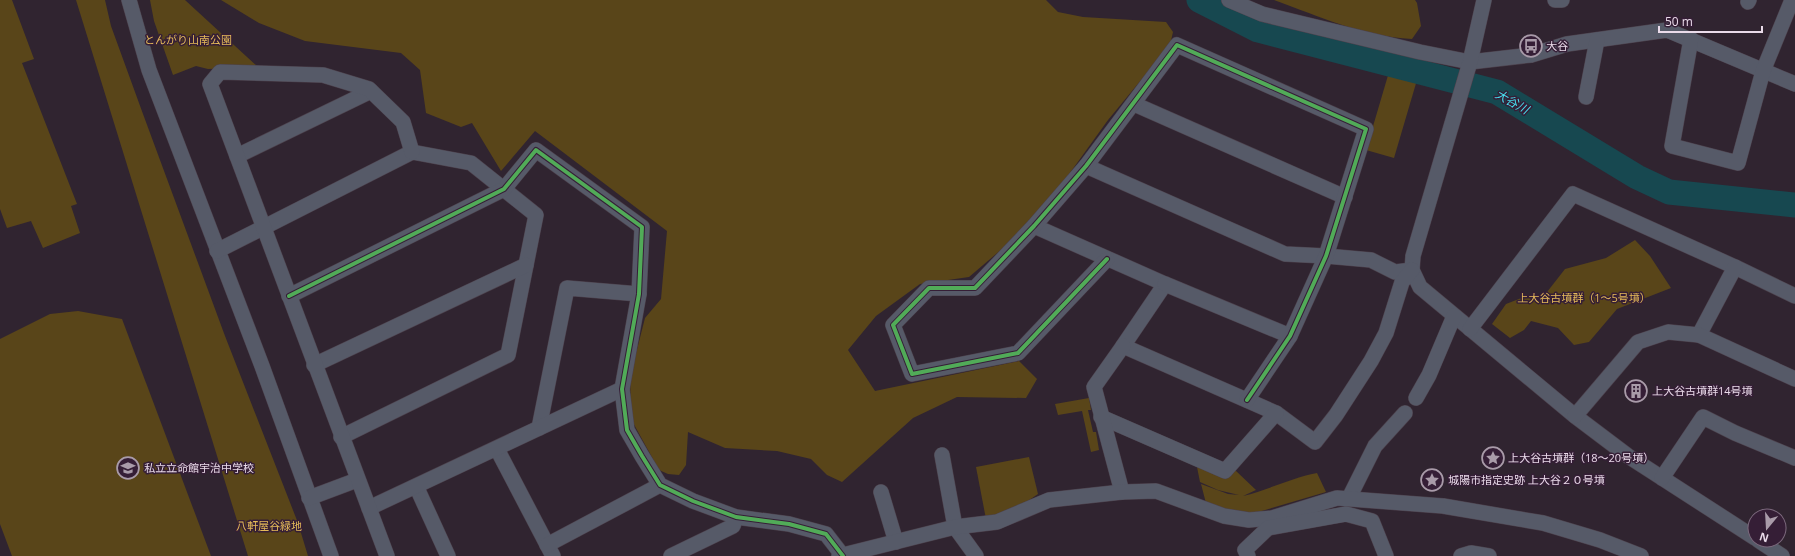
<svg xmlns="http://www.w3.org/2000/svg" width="1795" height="556" font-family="'Open Sans','Noto Sans JP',sans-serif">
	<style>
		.green { fill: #594519 }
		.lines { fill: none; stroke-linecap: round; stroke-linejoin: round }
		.river { stroke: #174850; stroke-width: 25 }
		.minor-casing { stroke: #4d424d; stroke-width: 16 }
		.minor { stroke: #565a68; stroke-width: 15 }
		.cycleway-casing { stroke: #351e36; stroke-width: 6 }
		.cycleway { stroke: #51ab58; stroke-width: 4 }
		.labels { text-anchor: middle; stroke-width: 3; stroke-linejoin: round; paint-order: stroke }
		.park-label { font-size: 11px; fill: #e5bb59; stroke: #351e36 }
		.poi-label { font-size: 11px; fill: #eadbea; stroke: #351e36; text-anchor: start }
		.water-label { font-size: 12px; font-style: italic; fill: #46deef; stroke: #351e36 }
	</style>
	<rect width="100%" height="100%" fill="#302430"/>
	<g class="green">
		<polygon points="0,0 12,0 34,59 22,63 77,204 71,206 80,233 43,248 31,221 7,228 0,209"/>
		<polygon points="76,0 105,0 111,26 143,114 225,336 298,523 308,556 248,556"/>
		<polygon points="150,0 185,0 258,67 208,69 196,66 173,75 154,21"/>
		<polygon points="221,0 1046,0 1058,12 1083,17 1166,22 1173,32 1170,45 1108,120 1036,220 969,277 920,284 876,316 848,350 875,391 1019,361 1037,379 1026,398 957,397 913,418 842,482 827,475 811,459 777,451 725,448 688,432 686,465 679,475 668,474 659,470 631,419 630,377 645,318 661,299 667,231 535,131 501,171 472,123 461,127 426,113 420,70 401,53 305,41 259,23"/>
		<path d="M1274 0H1415L1417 3 1421 26 1412 39C1361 36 1321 17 1274 0Z"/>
		<polygon points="1389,72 1417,80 1394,158 1366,150"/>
		<polygon points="1635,240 1650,256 1671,288 1617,309 1589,342 1574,345 1558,328 1531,321 1524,330 1510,338 1492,324 1506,304 1524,297 1540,301 1565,269 1606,258"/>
		<polygon points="78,311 122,319 211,556 12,556 0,524 0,339 50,314"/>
		<polygon points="1089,398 1091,410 1088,410 1093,432 1096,432 1099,450 1091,452 1082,411 1058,415 1055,404"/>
		<polygon points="1029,457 1038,494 1022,505 986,519 976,467"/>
		<path d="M1197 467 1226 478 1235 470 1256 490 1243 496C1268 490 1291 478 1317 473L1326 492 1255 513 1207 507 1201 484 1228 494 1239 495 1218 490 1200 482Z"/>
	</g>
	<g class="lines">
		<polyline class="river" points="1199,0 1258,30 1497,92 1637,177 1669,192 1795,205"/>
		<g class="minor-casing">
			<g id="minor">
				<polyline points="129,0 149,70 262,366 331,556"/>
				<polyline points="1229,0 1262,14 1420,52 1470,62 1531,55 1567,44 1667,30 1795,84"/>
				<polyline points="1484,0 1470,62 1413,256 1412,270 1420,287 1575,416 1628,456 1755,538"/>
				<polyline points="1555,0 1562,0"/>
				<polyline points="1748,2 1749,0"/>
				<polyline points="1691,39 1672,146 1738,163 1763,71 1792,0"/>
				<polyline points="1586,97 1597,40"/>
				<polyline points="1134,104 1345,197"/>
				<polyline points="237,156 371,91"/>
				<polyline points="1086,166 1285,254 1326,256 1371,260 1395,272 1412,270"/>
				<polyline points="1034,226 1165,284 1123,346 1276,413 1315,442 1336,415 1371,361 1386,333 1402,282 1412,270"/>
				<polyline points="217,251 412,152 471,163 536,215 508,355 341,437"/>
				<polyline points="1107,259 1018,353 912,374 893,325 929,288 975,288 1034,226 1086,166 1177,45 1366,129 1326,256 1290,336 1247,400"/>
				<polyline points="1165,284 1290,336"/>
				<polyline points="289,296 504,189 536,150 642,227 639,294 622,389 627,430 642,456 660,485 693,501 736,517 789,524 826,534 843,556"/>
				<polyline points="1470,329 1573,194 1735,267 1795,296"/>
				<polyline points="1699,335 1735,267"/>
				<polyline points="314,365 526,265"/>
				<polyline points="1416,398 1429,375 1454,316"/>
				<polyline points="1575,416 1638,342 1668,332 1699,335 1795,379"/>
				<polyline points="1101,417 1225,471 1276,413"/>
				<polyline points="539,428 567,288 639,294"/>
				<polyline points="497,449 553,556"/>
				<polyline points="942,455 955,527 976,556"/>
				<polyline points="1662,478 1703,417 1735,433 1795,458"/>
				<polyline points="417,488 448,556"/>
				<polyline points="881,492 896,542"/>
				<polyline points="1122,492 1094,387 1123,346"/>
				<polyline points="309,498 357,480"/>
				<polyline points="1349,498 1375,446 1405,413"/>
				<polyline points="369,508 622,389"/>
				<polyline points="1758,540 1782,556"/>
				<polyline points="547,545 660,485"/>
				<polyline points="387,556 210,84 220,72 323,75 369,89 403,122 412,152"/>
				<polyline points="671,556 733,526 736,517"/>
				<polyline points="839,556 955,527 997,522 1049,500 1122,492 1156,491 1224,516 1249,520 1272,518 1337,498 1443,506 1543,523 1600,540 1641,556"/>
				<polyline points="1248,556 1245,550 1268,528 1346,514 1372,521 1386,556"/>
				<polyline points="1461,556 1471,553 1489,556"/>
			</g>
		</g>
		<use href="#minor" class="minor"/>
		<g class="cycleway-casing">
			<g id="cycleway">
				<polyline points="1107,259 1018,353 912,374 893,325 929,288 975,288 1034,226 1086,166 1177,45 1366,129 1326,256 1290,336 1247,400"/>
				<polyline points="289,296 504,189 536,150 642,227 639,294 622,389 627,430 642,456 660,485 693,501 736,517 789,524 826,534 843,556"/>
			</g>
		</g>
		<use href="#cycleway" class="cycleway"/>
	</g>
	<defs>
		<g id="bus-ring" transform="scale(1.15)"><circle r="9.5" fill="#351e36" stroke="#a99ba9" stroke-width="1.5"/><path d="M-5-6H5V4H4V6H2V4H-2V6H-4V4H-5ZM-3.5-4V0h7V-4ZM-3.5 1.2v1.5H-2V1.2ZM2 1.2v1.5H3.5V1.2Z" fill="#a99ba9"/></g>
		<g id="building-ring" transform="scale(1.15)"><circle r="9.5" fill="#351e36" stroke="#a99ba9" stroke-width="1.5"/><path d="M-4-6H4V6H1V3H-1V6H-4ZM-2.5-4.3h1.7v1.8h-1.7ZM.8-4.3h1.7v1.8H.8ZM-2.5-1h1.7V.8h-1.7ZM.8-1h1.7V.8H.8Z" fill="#a99ba9"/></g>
		<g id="sight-ring" transform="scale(1.15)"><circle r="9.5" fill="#351e36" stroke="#a99ba9" stroke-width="1.5"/><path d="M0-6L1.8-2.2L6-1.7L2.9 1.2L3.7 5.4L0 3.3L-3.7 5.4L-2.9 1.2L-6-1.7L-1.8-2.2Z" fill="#a99ba9"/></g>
		<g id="school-ring" transform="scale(1.15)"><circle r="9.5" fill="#351e36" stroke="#a99ba9" stroke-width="1.5"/><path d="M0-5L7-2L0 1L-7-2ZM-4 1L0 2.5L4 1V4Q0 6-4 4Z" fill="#a99ba9"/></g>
	</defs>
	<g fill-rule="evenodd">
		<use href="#bus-ring" x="1531" y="46"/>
		<use href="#building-ring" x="1636" y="391"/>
		<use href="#sight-ring" x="1493" y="458"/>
		<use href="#school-ring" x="128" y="468"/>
		<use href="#sight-ring" x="1432" y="480"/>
	</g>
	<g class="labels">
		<g class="park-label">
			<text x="188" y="44">とんがり山南公園</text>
			<text x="1584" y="302">上大谷古墳群（1～5号墳）</text>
			<text x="269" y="530">八軒屋谷緑地</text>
		</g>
		<g class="poi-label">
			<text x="1546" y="50">大谷</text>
			<text x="1652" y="395">上大谷古墳群14号墳</text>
			<text x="1508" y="462">上大谷古墳群（18～20号墳）</text>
			<text x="144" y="472">私立立命館宇治中学校</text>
			<text x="1448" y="484">城陽市指定史跡 上大谷２０号墳</text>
		</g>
		<g class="water-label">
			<text transform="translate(1512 102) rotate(29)" y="4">大谷川</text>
		</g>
	</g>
	<g transform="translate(1767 528) rotate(198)"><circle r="19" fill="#351e36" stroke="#7d6a7e"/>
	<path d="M0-3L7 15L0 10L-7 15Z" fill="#a99ba9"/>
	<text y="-6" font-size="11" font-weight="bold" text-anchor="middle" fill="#eadbea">N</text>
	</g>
	<path d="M1659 26v6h103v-6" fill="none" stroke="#eadbea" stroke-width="2"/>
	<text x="1665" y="26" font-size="12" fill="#eadbea" stroke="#351e36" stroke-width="3" paint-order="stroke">50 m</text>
</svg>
